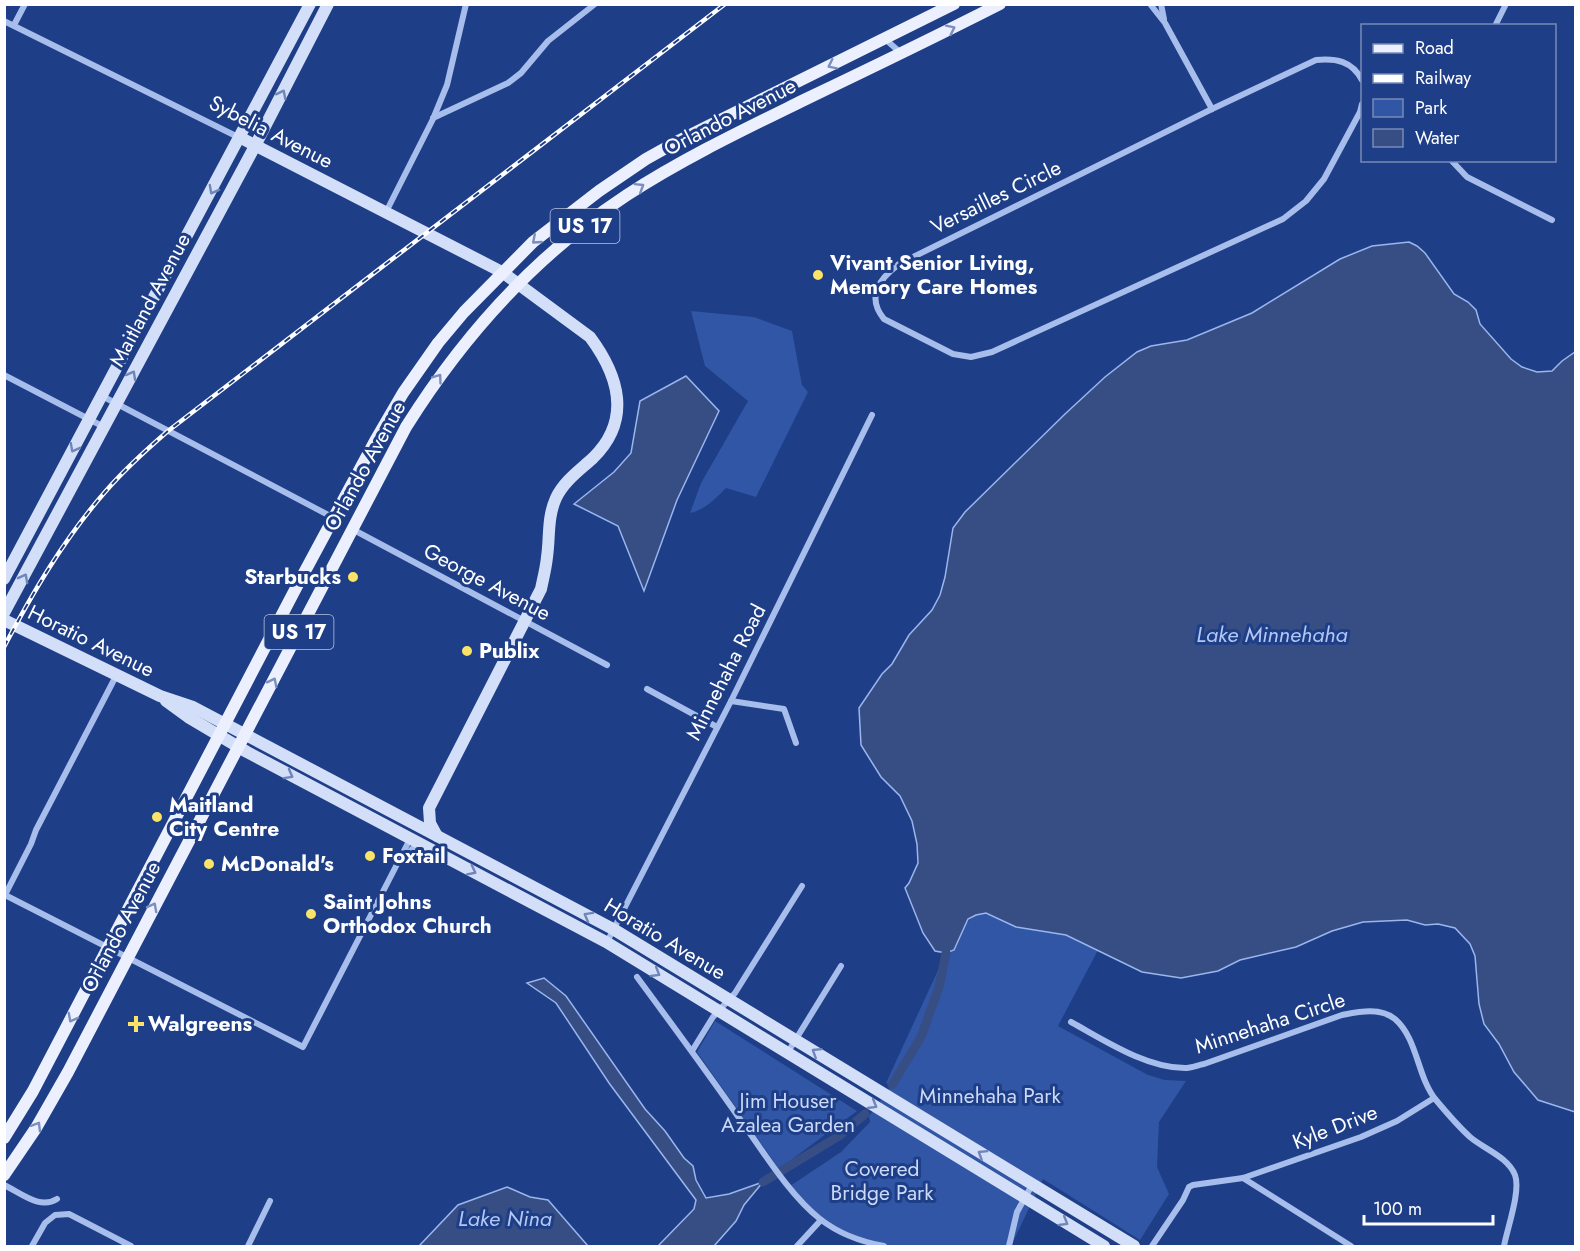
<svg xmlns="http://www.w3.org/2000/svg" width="1580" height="1251" font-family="Jost,sans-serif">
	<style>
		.green { fill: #3156a5 }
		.water { fill: #374e85; stroke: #9ab6ed; stroke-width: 1.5 }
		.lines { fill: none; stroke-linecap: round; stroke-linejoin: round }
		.canal { stroke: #374e85; stroke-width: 9 }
		.street { stroke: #a7bdeb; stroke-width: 6 }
		.secondary { stroke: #d3def8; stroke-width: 12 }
		.primary { stroke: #ecf0fe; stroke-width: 12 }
		.rail-casing { stroke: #fff; stroke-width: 4.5 }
		.rail { stroke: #1e3e87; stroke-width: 2; stroke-dasharray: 7; stroke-linecap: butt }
		.oneway { stroke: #7b8ebd }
		.oneway2 { stroke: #6f86ba }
		.poi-dot { fill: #fae366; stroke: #1e3e87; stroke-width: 2 }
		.labels { text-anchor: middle; stroke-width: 6; stroke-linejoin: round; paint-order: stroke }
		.shield { fill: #1e3e87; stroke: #bcc5db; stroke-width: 1.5 }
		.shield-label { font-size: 20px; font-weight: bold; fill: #fff }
		.street-label { font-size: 21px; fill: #fff; stroke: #1e3e87 }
		.poi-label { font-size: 21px; font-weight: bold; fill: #fff; stroke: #1e3e87; text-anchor: start }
		.park-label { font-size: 21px; fill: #ccdaf8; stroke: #1e3e87 }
		.water-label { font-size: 22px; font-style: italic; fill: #b3c7f2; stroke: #1e3e87 }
	</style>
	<rect width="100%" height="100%" fill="#1e3e87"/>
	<g class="green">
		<path d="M691 311 754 317 792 331 802 385 808 392 756 497 726 488C715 499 705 510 690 513L701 483 748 401 705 366Z"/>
		<path d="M986 913 1016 927 1066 935 1098 950 1058 1026 1148 1075 1165 1080 1186 1081 1159 1122 1157 1167 1169 1194 1140 1240 1043 1179 1011 1246H882L869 1242 821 1220 790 1186 841 1152 870 1122 869 1116 892 1085 886 1083 946 953 954 950C966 932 960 917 986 913Z"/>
		<polygon points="715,1021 857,1111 779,1169 697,1052"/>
	</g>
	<g class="water">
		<polygon points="1409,242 1417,246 1425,253 1454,294 1468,302 1476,310 1480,324 1511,359 1522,367 1537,372 1552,371 1562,361 1575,352 1575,1112 1538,1100 1514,1072 1499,1044 1484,1024 1479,1004 1475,956 1470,944 1455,928 1438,924 1425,925 1407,920 1363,922 1332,931 1296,947 1240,960 1218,971 1181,978 1142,972 1066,935 1016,927 986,913 976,915 968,919 954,950 946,953 935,951 923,933 905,888 909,883 918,863 917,844 912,821 900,796 881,777 861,745 859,708 882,674 892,664 909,635 932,610 940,595 945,577 953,528 965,512 1065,414 1105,377 1137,352 1151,346 1187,340 1252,313 1340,259 1372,246"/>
		<polygon points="686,376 719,411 677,500 644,591 618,526 574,504 614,472 631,453 640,401"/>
		<polygon points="544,978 566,996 645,1109 665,1131 684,1158 693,1166 696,1180 706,1198 729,1194 763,1182 744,1205 736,1221 714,1246 658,1246 694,1209 696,1200 609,1083 556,1003 527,983"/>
		<polygon points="507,1187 530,1197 548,1200 588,1246 419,1246 458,1205"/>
	</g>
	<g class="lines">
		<g class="canal">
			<polyline points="892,1085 921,1037 939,987 946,953"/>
			<polyline points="763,1182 839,1136 865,1114"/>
		</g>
		<g class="street">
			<polyline points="1150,4 1165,23 1212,109"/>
			<polyline points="1161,4 1164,19"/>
			<polyline points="4,21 240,138"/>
			<polyline points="14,25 25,4"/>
			<polyline points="1495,26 1506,4"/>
			<polyline points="885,39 901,53"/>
			<path d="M1362 80C1352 61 1336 58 1316 60L1212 109 899 264C879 279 866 297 884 319L953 354 971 357 992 352 1283 219 1306 201 1324 179 1360 112 1362 104"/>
			<polyline points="433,118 508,83 521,73 548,41 595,4"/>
			<polyline points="1451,160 1467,177 1552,220"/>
			<polyline points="386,212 433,119 447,85 466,4"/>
			<polyline points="4,375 104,427"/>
			<polyline points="102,396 334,518"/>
			<polyline points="352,529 607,665"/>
			<polyline points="116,676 36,830 31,844 5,895 303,1047 410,839"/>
			<polyline points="647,689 717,727"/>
			<polyline points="731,701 784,709 796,743"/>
			<polyline points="400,861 412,849 420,845"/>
			<polyline points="607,942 731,701 872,415"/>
			<path d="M637 977C671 1023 705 1069 737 1115 761 1148 789 1195 820 1219 838 1233 862 1242 884 1246"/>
			<path d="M1071 1022C1104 1040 1146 1068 1185 1068 1191 1068 1198 1065 1204 1064L1342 1015C1358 1012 1380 1007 1395 1019 1418 1039 1417 1077 1436 1100 1446 1112 1458 1126 1470 1137 1484 1149 1508 1157 1515 1175 1521 1191 1507 1229 1504 1246"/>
			<polyline points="692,1051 713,1017 735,993 802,886"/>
			<polyline points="788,1052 841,966"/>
			<polyline points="1243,1178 1351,1246"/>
			<path d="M4 1185C21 1193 40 1210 57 1199"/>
			<polyline points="32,1246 45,1223 55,1215 69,1214 131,1246"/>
			<polyline points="248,1246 270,1201"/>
			<polyline points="797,1246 821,1220"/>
			<polyline points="1009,1246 1017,1212 1032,1185"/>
			<polyline points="1152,1246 1183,1200 1189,1187 1193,1185 1243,1178 1361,1137 1397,1121 1434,1098"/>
		</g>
		<g class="secondary">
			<path d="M241 138 502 272 590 337C619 376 632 420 593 458 580 470 564 481 556 498 547 518 550 537 547 557 546 568 543 579 541 589L429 808 430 823 437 836"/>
			<polyline points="4,579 310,4"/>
			<polyline points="4,613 255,146 328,4"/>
			<polyline points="4,620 160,696 193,707 613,929 1134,1246"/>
			<polyline points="166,701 188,717 247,752 606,942 1104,1246"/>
		</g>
		<g class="primary">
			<polyline points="4,1138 33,1091 297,586 375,441 403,393 438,343 464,312 533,242 599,191 646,159 680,140 954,4"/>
			<path d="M4 1175 36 1128 68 1072 406 427C463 336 537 254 627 195 684 158 743 130 804 100 869 69 935 37 1000 4"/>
		</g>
		<g class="rail-casing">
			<path id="rail" d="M4 647C33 592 64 539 105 492 124 470 146 450 168 431L725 4"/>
		</g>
		<use href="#rail" class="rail"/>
	</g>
	<defs><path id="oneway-chevron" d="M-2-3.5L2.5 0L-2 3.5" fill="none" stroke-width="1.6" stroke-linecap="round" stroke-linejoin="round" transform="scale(1.5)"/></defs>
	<g class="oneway">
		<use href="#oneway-chevron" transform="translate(951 29) rotate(-26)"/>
		<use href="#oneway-chevron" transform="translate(832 65) rotate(154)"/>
		<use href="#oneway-chevron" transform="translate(640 187) rotate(-32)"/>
		<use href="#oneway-chevron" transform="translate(536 240) rotate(139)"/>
		<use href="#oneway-chevron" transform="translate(438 378) rotate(-54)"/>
		<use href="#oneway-chevron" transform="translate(273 682) rotate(-63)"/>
		<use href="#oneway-chevron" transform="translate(153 907) rotate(-62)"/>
		<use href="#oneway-chevron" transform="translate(72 1018) rotate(118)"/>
		<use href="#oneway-chevron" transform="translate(37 1126) rotate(-59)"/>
	</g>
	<g class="oneway2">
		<use href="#oneway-chevron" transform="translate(282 94) rotate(-63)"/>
		<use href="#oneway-chevron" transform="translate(213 190) rotate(118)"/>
		<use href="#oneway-chevron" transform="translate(132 375) rotate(-61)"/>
		<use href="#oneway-chevron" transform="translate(74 448) rotate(118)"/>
		<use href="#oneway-chevron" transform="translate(24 578) rotate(-62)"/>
		<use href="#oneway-chevron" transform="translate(289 775) rotate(29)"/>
		<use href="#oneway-chevron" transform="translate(472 871) rotate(27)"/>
		<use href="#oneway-chevron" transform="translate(588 916) rotate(-151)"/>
		<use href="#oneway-chevron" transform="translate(656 973) rotate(31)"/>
		<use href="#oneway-chevron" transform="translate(816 1052) rotate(-148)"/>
		<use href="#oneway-chevron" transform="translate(873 1105) rotate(31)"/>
		<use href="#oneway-chevron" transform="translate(982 1154) rotate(-148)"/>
		<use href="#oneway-chevron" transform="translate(1064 1222) rotate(31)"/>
	</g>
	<g class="poi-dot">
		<circle cx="818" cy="275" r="6"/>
		<circle cx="353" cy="577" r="6"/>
		<circle cx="467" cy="651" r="6"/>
		<circle cx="157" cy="817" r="6"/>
		<circle cx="370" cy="856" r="6"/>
		<circle cx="209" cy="864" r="6"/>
		<circle cx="311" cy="914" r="6"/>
		<path d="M133 1015h6v6h6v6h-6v6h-6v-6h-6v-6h6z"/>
	</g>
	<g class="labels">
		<g class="shield">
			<rect x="550.5" y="209" width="69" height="34" rx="4.5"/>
			<rect x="264.5" y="615" width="69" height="34" rx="4.5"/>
		</g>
		<g class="shield-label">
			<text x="585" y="233">US 17</text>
			<text x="299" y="639">US 17</text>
		</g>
		<g class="street-label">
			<text transform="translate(730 117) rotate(-27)" y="7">Orlando Avenue</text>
			<text transform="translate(271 132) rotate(27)" y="7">Sybelia Avenue</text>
			<text transform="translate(996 197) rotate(-26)" y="7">Versailles Circle</text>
			<text transform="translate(150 300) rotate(-62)" y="7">Maitland Avenue</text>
			<text transform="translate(365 466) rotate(-61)" y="7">Orlando Avenue</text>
			<text transform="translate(487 582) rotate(28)" y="7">George Avenue</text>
			<text transform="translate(91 641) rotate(26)" y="7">Horatio Avenue</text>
			<text transform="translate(726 672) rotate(-63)" y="7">Minnehaha Road</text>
			<text transform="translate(121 927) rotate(-62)" y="7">Orlando Avenue</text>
			<text transform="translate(665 939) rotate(31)" y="7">Horatio Avenue</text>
			<text transform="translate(1270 1023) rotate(-18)" y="7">Minnehaha Circle</text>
			<text transform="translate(1335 1127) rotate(-21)" y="7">Kyle Drive</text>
		</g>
		<g class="poi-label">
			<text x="830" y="270">Vivant Senior Living,<tspan x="830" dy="24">Memory Care Homes</tspan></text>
			<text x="341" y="584" text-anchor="end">Starbucks</text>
			<text x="479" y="658">Publix</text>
			<text x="169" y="812">Maitland<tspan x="169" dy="24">City Centre</tspan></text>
			<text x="382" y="863">Foxtail</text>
			<text x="221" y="871">McDonald's</text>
			<text x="323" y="909">Saint Johns<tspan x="323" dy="24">Orthodox Church</tspan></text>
			<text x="148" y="1031">Walgreens</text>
		</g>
		<g class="park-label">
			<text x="990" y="1103">Minnehaha Park</text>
			<text x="788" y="1108">Jim Houser<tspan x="788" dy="24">Azalea Garden</tspan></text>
			<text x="882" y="1176">Covered<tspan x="882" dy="24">Bridge Park</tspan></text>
		</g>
		<g class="water-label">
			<text x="1272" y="642">Lake Minnehaha</text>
			<text x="505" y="1226">Lake Nina</text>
		</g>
	</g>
	<rect width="1580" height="1251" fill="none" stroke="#ffffff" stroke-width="12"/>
	<rect x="1361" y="24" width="195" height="138" fill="#1e3e87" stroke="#788bb7" stroke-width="1.5"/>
	<rect x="1373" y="44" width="30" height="9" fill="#ecf0fe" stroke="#788bb7" stroke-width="1.5"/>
	<text x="1415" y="54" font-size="18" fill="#ffffff">Road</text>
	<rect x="1373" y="74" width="30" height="9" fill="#ffffff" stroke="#788bb7" stroke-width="1.5"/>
	<text x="1415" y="84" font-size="18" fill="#ffffff">Railway</text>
	<rect x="1373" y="99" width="30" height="18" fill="#3156a5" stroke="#788bb7" stroke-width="1.5"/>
	<text x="1415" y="114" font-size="18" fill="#ffffff">Park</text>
	<rect x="1373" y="129" width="30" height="18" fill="#374e85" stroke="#788bb7" stroke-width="1.5"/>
	<text x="1415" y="144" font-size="18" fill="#ffffff">Water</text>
	<path d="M1364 1215v9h129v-9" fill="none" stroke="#ffffff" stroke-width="3"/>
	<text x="1373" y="1215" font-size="18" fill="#ffffff" stroke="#1e3e87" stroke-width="4.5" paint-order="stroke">100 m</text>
</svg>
